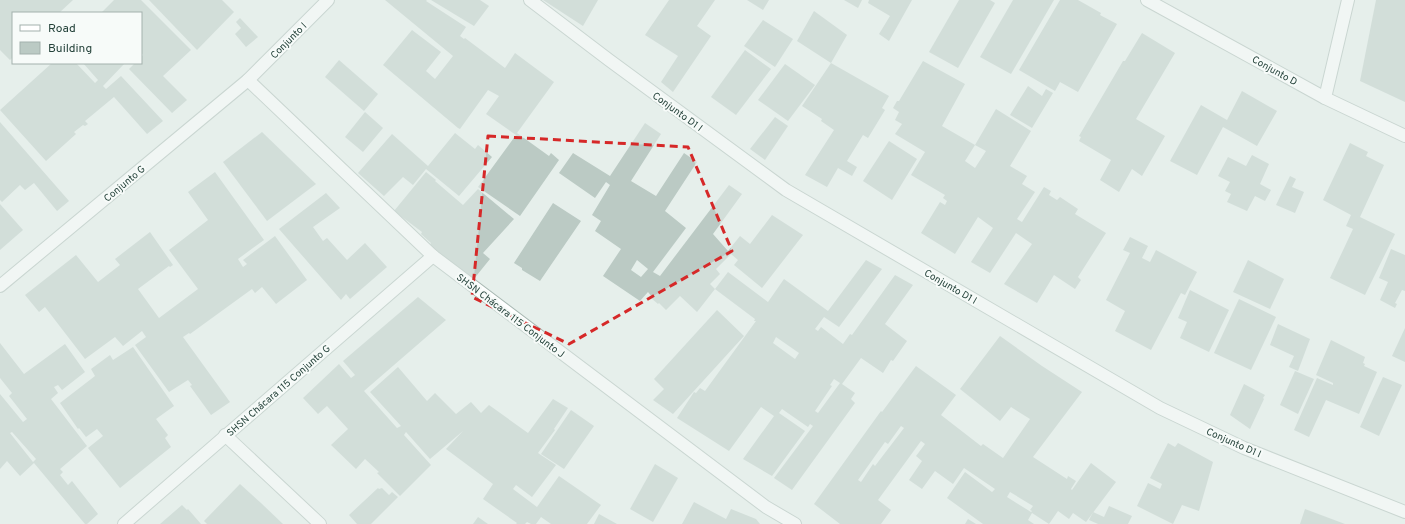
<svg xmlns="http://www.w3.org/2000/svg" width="1405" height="524" font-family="Overpass,sans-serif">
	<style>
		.building { fill: #bbcac4; fill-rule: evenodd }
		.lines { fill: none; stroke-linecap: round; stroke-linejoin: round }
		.minor-casing { stroke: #a8b8b2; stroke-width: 14 }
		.minor { stroke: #fff; stroke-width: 12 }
		.marked { fill: none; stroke: #d62828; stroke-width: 3; stroke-dasharray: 8 5; stroke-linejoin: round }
		.labels { text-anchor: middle; stroke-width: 4; stroke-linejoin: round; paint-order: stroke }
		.street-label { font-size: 10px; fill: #24423a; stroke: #f7fbf9 }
	</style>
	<rect width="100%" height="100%" fill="#e6efeb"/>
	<g class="building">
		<polygon points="0,0 73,0 59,13 13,13 13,57 10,60 0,50"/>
		<polygon points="114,0 141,0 191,50 163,76 187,100 172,113 129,69 135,63 141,63 141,57 143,55 141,52 141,13 101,13"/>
		<polygon points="149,0 222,0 234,12 197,50"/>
		<polygon points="385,0 427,0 426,1 466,27 460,36 464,39 465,38 505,68 515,53 554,82 517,133 549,156 551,153 559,160 520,216 478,187 516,135 486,114 499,96 488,90 460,129 458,128 383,65 412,30 441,52 426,71 435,79 453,56"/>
		<polygon points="431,0 480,0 489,6 474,26"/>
		<polygon points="543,0 598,0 583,26"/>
		<polygon points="669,0 715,0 697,26 711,36 673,92 661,82 678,56 645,35"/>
		<polygon points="747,0 769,0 763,10"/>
		<polygon points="844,0 862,0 858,8"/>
		<polygon points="869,0 912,0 889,41 879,34 890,16 868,3"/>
		<polygon points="959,0 990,0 995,3 958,68 929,52"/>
		<polygon points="1013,0 1054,0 1011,74 980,57"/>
		<polygon points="1060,0 1078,0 1101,13 1100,15 1117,24 1078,92 1060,82 1055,91 1019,70"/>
		<polygon points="1376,0 1405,0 1405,102 1360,81"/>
		<polygon points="814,11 847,35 831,63 889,96 882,108 885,110 868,138 863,135 847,161 857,167 852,176 838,168 827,187 805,175 834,130 821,121 822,119 802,106 831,63 797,41"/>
		<polygon points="240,18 258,37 246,47 235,34 241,28 236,22"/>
		<polygon points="763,20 793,39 775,67 744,46"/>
		<polygon points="1142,33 1175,53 1136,119 1165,136 1142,176 1132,169 1119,192 1100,180 1111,160 1079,141 1081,137 1079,136 1123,61 1125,61"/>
		<polygon points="745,50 771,69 736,115 711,97"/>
		<polygon points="339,60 378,94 364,111 325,77"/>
		<path d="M923 61 965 84 942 126 975 145 996 109 1031 131 1010 166 1027 176 1022 184 1035 192 1017 219 1022 222 1044 187 1051 191 1049 195 1057 200 1060 197 1078 209 1075 214 1106 233 1078 277 1081 280 1075 289 1054 275 1037 303 1004 284 1032 244 1016 233 990 273 971 262 993 228 978 217 955 254 921 233 940 202 945 205 947 201 943 198 945 195 911 175 925 152 895 134 902 124 895 120 899 112 893 108 897 101H899ZM975 145 986 151 975 168 965 161Z"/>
		<polygon points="52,63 76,63 95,83 98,80 83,63 125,63 103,86 106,89 121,76 163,121 147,134 114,97 85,121 88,124 85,126 83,125 74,132 76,134 46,161 0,110"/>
		<polygon points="785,64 815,85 788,121 758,100"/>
		<polygon points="1028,86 1042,96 1046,89 1053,93 1032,128 1010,115"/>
		<polygon points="1242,91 1277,111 1257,146 1223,127 1197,175 1170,161 1201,105 1227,120"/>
		<polygon points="365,112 383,128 363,152 345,137"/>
		<polygon points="775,117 788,126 765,160 750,149"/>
		<polygon points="0,122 69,201 57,211 34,183 25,190 20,185 2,202 0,200"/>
		<path d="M645 123 661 134 631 181 656 196 684 153 697 162 665 211 686 228 653 272 660 276 729 185 742 194 713 234 728 251 740 236 750 244 772 215 803 235 762 288 734 265 738 260 731 254 716 269 720 274 710 284 715 289 697 312 680 296 666 310 659 303 658 304 651 298 652 297 648 292 640 301 603 276 621 249 595 231 601 221 592 215 610 185 606 182 595 198 559 173 573 153 610 176ZM637 260 648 269 641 277 631 270Z"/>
		<polygon points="262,132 316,184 267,221 223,162"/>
		<polygon points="455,133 475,149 478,145 492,157 459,196 426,169 413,185 403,177 384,196 358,173 392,134 428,166"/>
		<polygon points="889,141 917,159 892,200 863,181"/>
		<polygon points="1350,143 1368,152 1366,156 1384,165 1360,217 1395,234 1365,295 1330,278 1353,229 1346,226 1351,215 1323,200"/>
		<polygon points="1252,155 1269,164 1260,184 1271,190 1265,201 1255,196 1247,211 1227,202 1231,194 1225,191 1230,182 1218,176 1228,157 1246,166"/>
		<polygon points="215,172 264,240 238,259 243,267 247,264 243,260 275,236 307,280 276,304 262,287 255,293 252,289 190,334 189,333 183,337 230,402 211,415 190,386 192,385 188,380 169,392 135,345 146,337 142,331 123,346 115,337 85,359 45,307 39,312 25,295 76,255 98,282 120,265 115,259 150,232 173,265 170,267 169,266 138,289 159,318 198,289 169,250 208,220 188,192"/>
		<polygon points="426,172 436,180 435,181 463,205 478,189 514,219 483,253 490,259 473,280 430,245 431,243 421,234 422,232 394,211"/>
		<polygon points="1290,176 1296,179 1292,187 1304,192 1295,213 1276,205"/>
		<polygon points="326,193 340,208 313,227 323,241 327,238 347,260 365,243 387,267 350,299 346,294 341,300 279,229"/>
		<polygon points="553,203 581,221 540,281 522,270 522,268 514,263"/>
		<polygon points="0,204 23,230 0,250"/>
		<polygon points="1130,237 1148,246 1142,258 1150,262 1156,250 1197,272 1185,295 1181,293 1151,350 1115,331 1125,311 1106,300 1130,253 1123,250"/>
		<polygon points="1391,249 1405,255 1405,291 1402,290 1395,303 1397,304 1395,308 1380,300 1388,282 1379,278"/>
		<path d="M866 260 882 269 839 327 824 317 815 329 818 331 821 327 843 344 850 334 852 335 895 275 913 285 885 324 907 341 893 361 891 360 883 373 861 358 842 384 855 393 851 399 855 403 792 490 774 478 813 426 810 424 808 427 782 409 779 413 805 431 772 476 743 459 774 416 761 407 729 451 677 418 694 392 696 393 700 388 705 391 756 321H754L755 319 715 289 728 272 768 302 784 279 828 311ZM776 337 799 353 795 359 773 343ZM834 379 840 383 818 413 815 411 832 386 830 385Z"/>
		<polygon points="1248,260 1284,279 1270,309 1233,292"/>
		<polygon points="1190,290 1229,310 1209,352 1180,338 1187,322 1178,318"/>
		<polygon points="418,297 446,320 364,391 397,428 401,426 370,392 398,367 427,401 435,393 456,414 471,402 481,413 489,405 528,433 553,399 568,408 554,429 555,430 538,453 556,465 532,497 516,485 513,489 537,507 559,476 601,505 587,524 551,524 541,517 536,524 531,524 527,522 525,524 516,524 517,523 483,499 493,484 446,449 463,431 430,459 406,432 404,435 431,465 400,496 377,473 379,472 365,459 356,469 331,445 348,429 327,406 318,414 303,398 339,364 351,378 355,375 343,361"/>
		<polygon points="1239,299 1276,317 1251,370 1214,353"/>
		<polygon points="717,310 744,336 673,414 653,400 664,389 654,379"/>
		<polygon points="1278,324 1310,339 1298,371 1289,367 1294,356 1270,345"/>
		<polygon points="1405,328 1405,362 1392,356"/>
		<path d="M1000 336 1042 366 1082 392 1033 457 1067 479 1068 476 1076 481 1071 489 1072 490 1091 463 1116 482 1086 522 1073 513 1069 519 1058 511 1049 524 1032 513 1028 520 1034 524H983L947 498 965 472 992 492 995 489 964 468 953 484 935 471 922 489 909 480 922 461 916 456 925 444 921 441 878 500 891 510 881 524H840L814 504 881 411 882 412 916 366 956 395 941 415 981 446 983 444 1003 458 1030 419 1011 407 1000 421 960 389ZM901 426 904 428 875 466 873 464 861 482 858 480 885 442 888 444ZM1010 492 1033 506 1030 510 1032 511 1031 512 1007 497Z"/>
		<polygon points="1331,340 1365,357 1363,363 1365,364 1364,366 1377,372 1359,414 1326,400 1309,437 1294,430 1317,378 1333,385 1333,383 1316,375"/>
		<path d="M0 343 24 374 65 344 85 372 62 390 58 385 54 387 58 393 51 399 87 446 60 469 63 472 60 475 68 485 72 481 98 514 87 524H85L34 463 20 476 7 461 0 469V394L23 422 27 419 9 396 12 393 0 378ZM12 432 36 459 33 462 10 433Z"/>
		<polygon points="133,347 174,406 156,419 168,435 165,438 171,447 120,488 88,448 103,436 97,429 86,437 79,428 78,429 60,403 95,376 91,369 110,355 113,360"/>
		<polygon points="1295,371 1314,379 1298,414 1280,405"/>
		<polygon points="1383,377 1402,385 1379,436 1360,427"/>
		<polygon points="1244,384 1265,395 1263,398 1264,399 1250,429 1230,415"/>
		<polygon points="571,410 594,426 564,469 541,454"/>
		<polygon points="1168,443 1175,447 1178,443 1213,462 1199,511 1182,505 1173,524 1137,506 1148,483 1160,489 1162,484 1150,478"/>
		<polygon points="655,464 678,478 653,522 630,509"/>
		<polygon points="240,484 261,503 283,524 207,524 204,521"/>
		<polygon points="378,488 379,489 382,488 389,495 392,492 398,497 371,524 357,524 349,515"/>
		<polygon points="694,502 726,519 731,509 756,519 760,524 682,524"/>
		<polygon points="182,505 187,510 188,509 201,524 160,524"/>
		<polygon points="1109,506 1132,516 1128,524 1098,524 1089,520 1093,512 1104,517"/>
		<polygon points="1305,509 1345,524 1300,524"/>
		<polygon points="599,514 617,524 594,524"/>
		<polygon points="478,517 488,524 473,524"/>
		<polygon points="968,519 976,524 965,524"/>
	</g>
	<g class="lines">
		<g class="minor-casing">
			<g id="minor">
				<polyline points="530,0 609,60 786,190 1160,408 1244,448 1405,512"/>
				<polyline points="1147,0 1325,98 1405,136"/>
				<polyline points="248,80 433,256 766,507 795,524"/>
				<polyline points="1325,98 1348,0"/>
				<polyline points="0,286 248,80 328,0"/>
				<polyline points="225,435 320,524"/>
				<polyline points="124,524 433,256"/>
			</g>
		</g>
		<use href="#minor" class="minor"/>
	</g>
	<path d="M0 0H1405V524H0ZM488 136 688 147 732 251 569 344 472 297Z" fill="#e6efeb" fill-opacity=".55" fill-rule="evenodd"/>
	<path class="marked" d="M488 136 688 147 732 251 569 344 472 297Z"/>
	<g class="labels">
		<g class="street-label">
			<text transform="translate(288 40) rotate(-45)" y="4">Conjunto I</text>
			<text transform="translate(1275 70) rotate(29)" y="4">Conjunto D</text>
			<text transform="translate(678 111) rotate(36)" y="4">Conjunto D1 I</text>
			<text transform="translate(124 183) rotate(-40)" y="4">Conjunto G</text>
			<text transform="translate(951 286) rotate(30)" y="4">Conjunto D1 I</text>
			<text transform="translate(511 315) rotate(37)" y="4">SHSN Chácara 115 Conjunto J</text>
			<text transform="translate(278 390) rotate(-41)" y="4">SHSN Chácara 115 Conjunto G</text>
			<text transform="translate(1234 442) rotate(24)" y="4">Conjunto D1 I</text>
		</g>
	</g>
	<rect x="12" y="12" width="130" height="52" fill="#f7fbf9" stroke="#a3b1ad"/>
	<rect x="20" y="25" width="20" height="6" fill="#ffffff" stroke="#a3b1ad"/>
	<text x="48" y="32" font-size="12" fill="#24423a">Road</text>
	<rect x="20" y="42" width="20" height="12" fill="#bbcac4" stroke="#a3b1ad"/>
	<text x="48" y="52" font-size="12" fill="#24423a">Building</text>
</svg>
